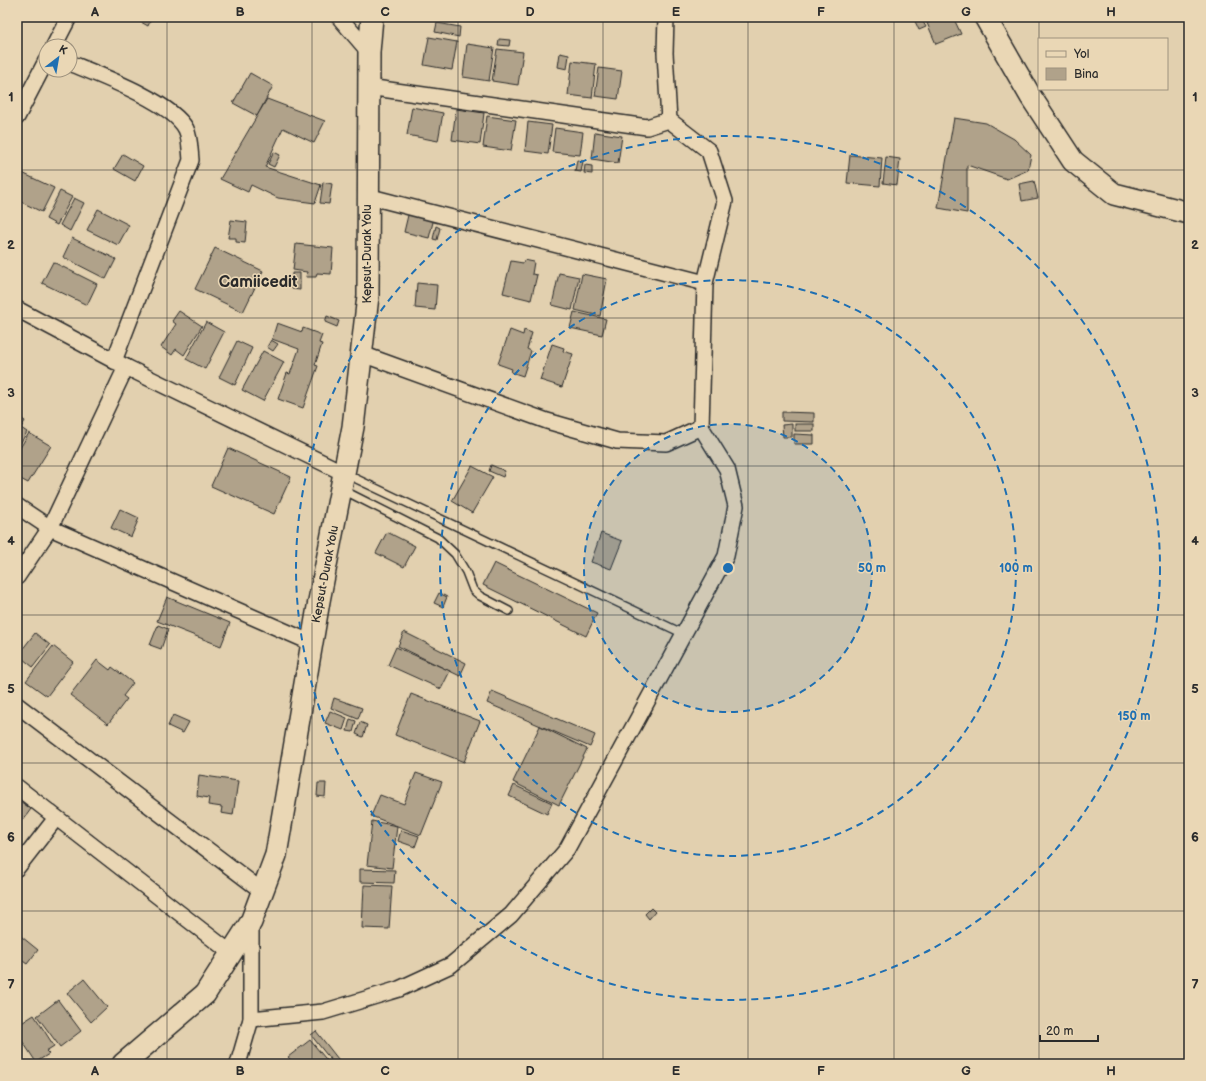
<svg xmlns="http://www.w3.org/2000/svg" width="1206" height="1081" font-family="'Balsamiq Sans',sans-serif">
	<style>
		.building { fill: #b0a28a; stroke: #2b2b2b }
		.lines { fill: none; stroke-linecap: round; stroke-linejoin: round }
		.lane-casing { stroke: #2b2b2b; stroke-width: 10 }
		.street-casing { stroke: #2b2b2b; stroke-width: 18 }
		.secondary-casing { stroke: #2b2b2b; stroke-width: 24 }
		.lane { stroke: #ead7b5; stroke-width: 7 }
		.street { stroke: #ead7b5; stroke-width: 15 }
		.secondary { stroke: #ead7b5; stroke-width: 21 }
		.grid { fill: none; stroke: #2b2b2b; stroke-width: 1; stroke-opacity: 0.55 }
		.ring { fill: none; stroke: #1f6fb2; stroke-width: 2; stroke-dasharray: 7 5 }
		.labels { text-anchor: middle; stroke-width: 3; stroke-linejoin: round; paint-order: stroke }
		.street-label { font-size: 12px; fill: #2b2b2b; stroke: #ead7b5 }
		.district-label { font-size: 16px; font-weight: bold; fill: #2b2b2b; stroke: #ead7b5 }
		.centre { fill: #1f6fb2; stroke: #ead7b5; stroke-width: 2 }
		.ring-label { font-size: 12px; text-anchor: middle; font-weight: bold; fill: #1f6fb2; stroke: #ead7b5; stroke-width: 3; stroke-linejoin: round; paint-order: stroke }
		.neatline { fill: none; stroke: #2b2b2b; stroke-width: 1.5 }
		.grid-label { font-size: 13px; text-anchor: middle; font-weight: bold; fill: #2b2b2b }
	</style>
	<rect width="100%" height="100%" fill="#e2d0af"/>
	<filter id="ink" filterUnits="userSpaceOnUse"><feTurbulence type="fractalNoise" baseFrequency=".025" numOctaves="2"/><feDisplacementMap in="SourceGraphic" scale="8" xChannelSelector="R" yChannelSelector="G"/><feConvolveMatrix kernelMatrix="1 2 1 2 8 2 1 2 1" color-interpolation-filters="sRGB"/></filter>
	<g filter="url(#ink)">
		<g class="building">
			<polygon points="132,17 152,17 148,26"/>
			<polygon points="913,17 934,17 923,22 926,27 919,30"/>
			<polygon points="940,17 953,17 961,34 936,44 927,23"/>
			<polygon points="437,23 460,27 459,37 435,32"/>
			<polygon points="429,37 457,42 452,70 424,65"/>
			<polygon points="499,39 510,40 509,46 498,45"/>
			<polygon points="467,44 494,48 489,81 463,77"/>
			<polygon points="497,49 523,52 518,85 492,81"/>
			<polygon points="560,53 569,55 567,69 558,67"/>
			<polygon points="572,61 596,64 592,98 568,95"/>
			<polygon points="599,68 622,71 618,99 595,96"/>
			<polygon points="250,73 273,86 257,116 233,103"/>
			<polygon points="267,99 325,121 314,143 283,128 265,167 321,185 315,203 278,198 251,185 248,192 220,179"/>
			<polygon points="412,107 443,113 438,141 407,135"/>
			<polygon points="456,109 484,113 480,144 452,140"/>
			<polygon points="487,116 516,120 511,151 483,147"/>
			<polygon points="954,118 986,123 1014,139 1031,155 1028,170 1007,179 967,165 967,213 938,208"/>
			<polygon points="528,122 552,125 548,154 525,151"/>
			<polygon points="555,128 583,132 580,155 552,152"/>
			<polygon points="595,132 622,136 618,163 592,159"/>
			<polygon points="274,152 280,155 274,167 268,164"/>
			<polygon points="123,154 143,166 135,181 114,169"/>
			<polygon points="850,155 882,158 880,186 847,183"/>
			<polygon points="886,157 900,159 897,185 883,183"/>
			<polygon points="577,160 583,161 581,172 575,171"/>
			<polygon points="585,165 592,166 592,174 584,173"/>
			<polygon points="20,172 54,188 42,212 17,200 17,178"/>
			<polygon points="1034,181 1038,198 1022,201 1019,184"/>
			<polygon points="323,182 332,184 329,204 320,203"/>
			<polygon points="60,191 72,197 57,225 46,219"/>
			<polygon points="74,198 84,203 70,231 60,225"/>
			<polygon points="98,209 129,225 118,245 87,230"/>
			<polygon points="409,211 434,218 429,238 404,232"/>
			<polygon points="231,220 247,222 245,243 236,242 236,238 228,238"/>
			<polygon points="436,226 440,228 437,240 433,239"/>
			<polygon points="72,238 116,259 106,279 63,257"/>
			<polygon points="296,244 333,248 331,274 317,273 316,277 306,277 307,272 293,270"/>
			<polygon points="215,248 263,271 243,312 195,289"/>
			<polygon points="524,260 534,262 532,274 537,275 531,300 503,293 511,261 523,263"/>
			<polygon points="53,262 97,284 87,305 42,283"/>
			<polygon points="292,273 300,273 300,290 292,289"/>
			<polygon points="559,273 579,277 572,310 552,305"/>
			<polygon points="582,274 607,279 600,316 575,310"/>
			<polygon points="417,283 437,285 435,310 415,308"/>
			<polygon points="179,311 202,326 184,355 176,349 172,355 161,347 176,324 172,321"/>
			<polygon points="574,312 606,319 602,335 570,328"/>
			<polygon points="327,316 339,321 337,327 325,322"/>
			<polygon points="206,322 224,332 205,369 186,359"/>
			<polygon points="277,323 302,332 303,328 322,335 319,343 322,344 315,365 318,366 303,408 278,399 287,373 290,374 299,349 272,339"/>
			<polygon points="510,330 523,335 524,330 532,333 527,349 531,351 523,376 511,372 512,369 498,364"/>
			<polygon points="271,340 278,344 273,351 267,347"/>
			<polygon points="237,341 252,348 235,385 219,377"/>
			<polygon points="552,344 564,348 563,351 573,354 562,387 540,380"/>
			<polygon points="263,351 284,362 263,401 242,390"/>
			<polygon points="782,412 814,413 814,422 782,421"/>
			<polygon points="17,416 25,421 21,428 27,432 17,449"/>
			<polygon points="792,424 792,437 783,437 782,425"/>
			<rect x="795" y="424" width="19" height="7"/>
			<polygon points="29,433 51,446 28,483 17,477 20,472 17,470 17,453"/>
			<polygon points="794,434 814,435 814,444 794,444"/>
			<polygon points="228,448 291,477 274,514 211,486"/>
			<polygon points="491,465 505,471 503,477 489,471"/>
			<polygon points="472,466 493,477 472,513 452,501"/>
			<polygon points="120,509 139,518 131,537 111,528"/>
			<polygon points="387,532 415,546 404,567 376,553"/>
			<polygon points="601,533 622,541 611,569 591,562"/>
			<polygon points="494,563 597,613 586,636 483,585"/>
			<polygon points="439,593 447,597 443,607 434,603"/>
			<polygon points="167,597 230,623 221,646 157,621"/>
			<polygon points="158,625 168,629 161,649 150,645"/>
			<polygon points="404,632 466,663 460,676 398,646"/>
			<polygon points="35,633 50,645 33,667 18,655"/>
			<polygon points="53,646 73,662 47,696 26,681"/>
			<polygon points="396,647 450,671 441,689 388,665"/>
			<polygon points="97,660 110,670 112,667 133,683 123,696 127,699 108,724 70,695"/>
			<polygon points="492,691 595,735 590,747 487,703"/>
			<polygon points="411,694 480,721 464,762 395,735"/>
			<polygon points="334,698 362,708 358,719 331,708"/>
			<polygon points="330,711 347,718 343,730 325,723"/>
			<polygon points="173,715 189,722 183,733 168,726"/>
			<polygon points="350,719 356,721 353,732 347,731"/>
			<polygon points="360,722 367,725 363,737 356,734"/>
			<polygon points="540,726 587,749 559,805 513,782"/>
			<polygon points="416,773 442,782 421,835 371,816 380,795 404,804"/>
			<polygon points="199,775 238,781 233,815 221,813 222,807 208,805 209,798 197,796"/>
			<polygon points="318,783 326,783 325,797 317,796"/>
			<polygon points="514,785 552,803 547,814 509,796"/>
			<polygon points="17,799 31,809 23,820 17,816"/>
			<polygon points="372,821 397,826 392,868 367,865"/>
			<polygon points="401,830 419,836 415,847 398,841"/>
			<polygon points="360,869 395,870 394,883 360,882"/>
			<polygon points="364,885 392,886 389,929 362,928"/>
			<polygon points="651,908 655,912 649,919 645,914"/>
			<polygon points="17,933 38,950 27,964 17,957"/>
			<polygon points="84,979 107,1007 91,1022 67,993"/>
			<polygon points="58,1000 81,1031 60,1047 37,1016"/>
			<polygon points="34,1015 54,1046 46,1051 49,1054 36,1062 17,1033 17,1026"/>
			<polygon points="316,1031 342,1064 334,1064 311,1035"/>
			<polygon points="310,1040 330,1064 294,1064 288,1057"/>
		</g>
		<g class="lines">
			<g class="lane-casing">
				<g id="lane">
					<polyline points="346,474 684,634"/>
					<polyline points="343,490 438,538 455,554 466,572 473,590 480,596 509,611"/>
				</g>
			</g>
			<g class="street-casing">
				<g id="street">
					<polyline points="339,17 369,52"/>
					<polyline points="54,46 69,17"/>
					<path d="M70 63C99 75 172 102 186 129 190 137 190 151 191 160L114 361"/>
					<polyline points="368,87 647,127 669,120"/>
					<polyline points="17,117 46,61"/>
					<polyline points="367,196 705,283"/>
					<polyline points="17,309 126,367 344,473"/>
					<polyline points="362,354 547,421 617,441 666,443 701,427"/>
					<polyline points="17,506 50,528 312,643"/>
					<polyline points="17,577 50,528 126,367"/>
					<polyline points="17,705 262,891"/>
					<polyline points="17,787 231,953"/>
					<polyline points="17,868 56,818"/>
					<polyline points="251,1019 323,1012 399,989 451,965 511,915 567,849 726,556 736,506 727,469 701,427 705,283 725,201 709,151 669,120 665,53 666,17"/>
					<polyline points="238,1064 251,1019 251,922"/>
				</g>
			</g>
			<g class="secondary-casing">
				<g id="secondary">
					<polyline points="985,17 1031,97 1073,161 1114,194 1189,213"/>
					<polyline points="123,1064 205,994 251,922 276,855 319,601 353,427 368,296 369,52 372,17"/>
				</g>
			</g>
			<use href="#lane" class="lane"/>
			<use href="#street" class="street"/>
			<use href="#secondary" class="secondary"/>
		</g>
	</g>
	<path class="grid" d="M167 17V1064M312 17V1064M458 17V1064M603 17V1064M748 17V1064M894 17V1064M1039 17V1064M17 170H1189M17 318H1189M17 466H1189M17 615H1189M17 763H1189M17 911H1189"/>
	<circle cx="728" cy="568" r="144" fill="#1f6fb2" fill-opacity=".12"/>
	<g class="ring">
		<circle cx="728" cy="568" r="144"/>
		<circle cx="728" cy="568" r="288"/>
		<circle cx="728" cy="568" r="432"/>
	</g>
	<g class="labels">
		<g class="street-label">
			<text transform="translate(367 254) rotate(-90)" y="4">Kepsut-Durak Yolu</text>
			<text transform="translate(325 574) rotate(-79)" y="4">Kepsut-Durak Yolu</text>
		</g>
		<g class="district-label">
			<text x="258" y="287">Camiicedit</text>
		</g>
	</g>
	<circle cx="728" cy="568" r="6" class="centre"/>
	<g class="ring-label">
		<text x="872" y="572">50 m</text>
		<text x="1016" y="572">100 m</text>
		<text x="1134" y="720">150 m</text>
	</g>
	<rect width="1206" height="1081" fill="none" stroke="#ead7b5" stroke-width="44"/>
	<rect x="1038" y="38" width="130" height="52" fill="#ead7b5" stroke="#9e927e"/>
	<rect x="1046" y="51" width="20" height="6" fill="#ead7b5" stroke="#9e927e"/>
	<text x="1074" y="58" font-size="12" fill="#2b2b2b">Yol</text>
	<rect x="1046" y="68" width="20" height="12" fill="#b0a28a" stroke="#9e927e"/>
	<text x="1074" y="78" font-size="12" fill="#2b2b2b">Bina</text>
	<g transform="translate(58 58) rotate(31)"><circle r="19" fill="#ead7b5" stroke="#9e927e"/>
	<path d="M0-3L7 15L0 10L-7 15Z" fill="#1f6fb2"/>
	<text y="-6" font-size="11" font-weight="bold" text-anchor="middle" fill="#2b2b2b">K</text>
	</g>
	<path d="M1040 1035v6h58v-6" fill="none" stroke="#2b2b2b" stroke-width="2"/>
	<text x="1046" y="1035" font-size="12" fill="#2b2b2b" stroke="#ead7b5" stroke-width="3" paint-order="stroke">20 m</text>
	<rect x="22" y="22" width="1162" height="1037" class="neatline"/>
	<g class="grid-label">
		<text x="95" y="16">A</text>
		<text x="240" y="16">B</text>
		<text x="385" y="16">C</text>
		<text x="530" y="16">D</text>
		<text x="676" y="16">E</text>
		<text x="821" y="16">F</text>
		<text x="966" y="16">G</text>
		<text x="1111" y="16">H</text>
		<text x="11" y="101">1</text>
		<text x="1195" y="101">1</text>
		<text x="11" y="249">2</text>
		<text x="1195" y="249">2</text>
		<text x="11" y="397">3</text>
		<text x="1195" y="397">3</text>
		<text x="11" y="545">4</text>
		<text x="1195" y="545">4</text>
		<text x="11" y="693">5</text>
		<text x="1195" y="693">5</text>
		<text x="11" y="841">6</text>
		<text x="1195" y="841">6</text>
		<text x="11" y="989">7</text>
		<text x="1195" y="989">7</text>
		<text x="95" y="1075">A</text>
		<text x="240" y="1075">B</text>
		<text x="385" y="1075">C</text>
		<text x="530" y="1075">D</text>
		<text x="676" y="1075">E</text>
		<text x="821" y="1075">F</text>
		<text x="966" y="1075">G</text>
		<text x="1111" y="1075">H</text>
	</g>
</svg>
